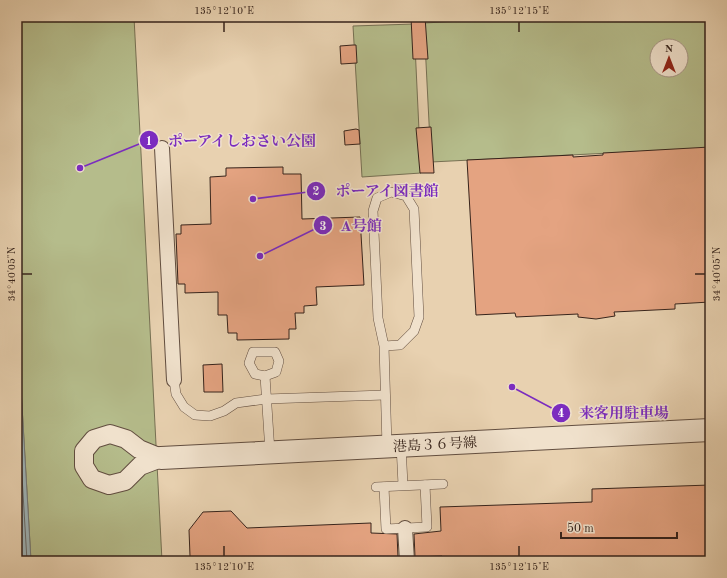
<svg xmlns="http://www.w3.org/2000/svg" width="727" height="578" font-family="'Old Standard TT','Noto Serif JP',serif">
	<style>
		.green { fill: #b5bc8b; stroke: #767053; fill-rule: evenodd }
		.water { fill: #9eb4b8; stroke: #747a79 }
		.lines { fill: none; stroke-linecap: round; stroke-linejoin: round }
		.shore { stroke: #6a6c6a; stroke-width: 1 }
		.building { fill: #e4a381; stroke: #36231b }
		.service-casing { stroke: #624e40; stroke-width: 10 }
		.pedestrian-casing { stroke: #624e40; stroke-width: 16 }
		.minor-casing { stroke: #624e40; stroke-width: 20 }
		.tertiary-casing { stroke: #624e40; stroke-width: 24 }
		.service { stroke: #f0e1cc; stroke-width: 9 }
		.pedestrian { stroke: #f0e1cc; stroke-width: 14 }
		.minor { stroke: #f0e1cc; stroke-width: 18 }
		.tertiary { stroke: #f0e1cc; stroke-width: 22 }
		.ticks { fill: none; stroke: #36231b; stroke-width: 1.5 }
		.labels { text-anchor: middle; stroke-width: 3; stroke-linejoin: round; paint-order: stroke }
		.street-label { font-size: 14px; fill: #36231b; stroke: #f0e1cc }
		.leader { fill: none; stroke: #7b2cbf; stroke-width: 1.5 }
		.callout-dot { fill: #7b2cbf; stroke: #f0e1cc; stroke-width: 1.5 }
		.mark-label { font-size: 12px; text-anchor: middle; font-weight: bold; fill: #fff }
		.callout-label { font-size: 15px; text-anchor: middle; font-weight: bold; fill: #7b2cbf; stroke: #f0e1cc; stroke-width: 3; stroke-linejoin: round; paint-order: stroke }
		.neatline { fill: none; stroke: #36231b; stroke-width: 1.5 }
		.ticks-label { font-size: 10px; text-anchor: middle; fill: #36231b }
	</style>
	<rect width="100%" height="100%" fill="#e8d1b0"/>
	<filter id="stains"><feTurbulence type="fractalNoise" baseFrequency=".005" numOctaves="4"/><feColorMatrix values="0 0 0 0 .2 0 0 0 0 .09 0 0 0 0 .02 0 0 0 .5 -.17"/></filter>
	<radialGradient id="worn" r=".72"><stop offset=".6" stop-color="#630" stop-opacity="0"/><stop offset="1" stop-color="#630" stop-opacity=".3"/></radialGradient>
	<g class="green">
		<polygon points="17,17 134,17 162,561 31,561 17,320"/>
		<path d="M537 17H710V148L431 162 424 23ZM657 46H681V70H657Z"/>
		<polygon points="414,24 421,173 362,177 353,26"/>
	</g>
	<polygon class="water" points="17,320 31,561 17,561"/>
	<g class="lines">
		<g class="shore">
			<polyline points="17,391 27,561"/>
			<polyline points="17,480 22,561"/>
		</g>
	</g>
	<g class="building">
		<polygon points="411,17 425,17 428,59 413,59"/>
		<polygon points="353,45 356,45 357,63 341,64 340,46"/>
		<polygon points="431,127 434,173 420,173 416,128"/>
		<polygon points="356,129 359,130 360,144 345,145 344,131"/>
		<polygon points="710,147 710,302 675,304 675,309 614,312 615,316 596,319 578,317 578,314 516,317 515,313 476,315 467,160 573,155 573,157 603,155 603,153"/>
		<polygon points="283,167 283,174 301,174 302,219 360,217 364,285 316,287 317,305 304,306 304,313 295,313 296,329 289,329 289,339 237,340 237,333 228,333 227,315 218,315 218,292 185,293 185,284 178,284 176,234 181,234 181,225 211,224 210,177 226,176 226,168"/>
		<polygon points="222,364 223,392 204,392 203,365"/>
		<polygon points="710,485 710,561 442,561 442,556 415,557 414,534 441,531 440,507 592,502 592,489"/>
		<polygon points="231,511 247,528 371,523 371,533 397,534 398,557 366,559 366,561 197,561 190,556 189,530 203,512"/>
	</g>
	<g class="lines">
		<g class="service-casing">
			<g id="service">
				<polyline points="384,346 400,345 414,331 419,317 414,209 406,196 391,192 377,198 373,211 378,318 384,346 387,446"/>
				<polygon points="253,352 275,352 279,361 276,372 265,376 255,374 249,363"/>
				<polyline points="265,376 270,452"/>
				<polyline points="174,380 176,394 184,407 195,415 210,416 224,411 236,403 266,399 385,395"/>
				<polyline points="401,445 403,485"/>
				<polyline points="376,487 443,484"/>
				<polyline points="384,487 386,529 427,527 425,485"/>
			</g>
		</g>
		<g class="pedestrian-casing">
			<g id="pedestrian">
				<polyline points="162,148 174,380"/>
				<polyline points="405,528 407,561"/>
			</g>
		</g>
		<g class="minor-casing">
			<polygon id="minor" points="110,434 126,439 139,449 161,458 140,466 125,481 109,485 92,479 84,466 84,451 94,439"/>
		</g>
		<g class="tertiary-casing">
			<polyline id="tertiary" points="161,458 710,430"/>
		</g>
		<use href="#service" class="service"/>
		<use href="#pedestrian" class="pedestrian"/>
		<use href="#minor" class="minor"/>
		<use href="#tertiary" class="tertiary"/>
	</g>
	<path class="ticks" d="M224 22V32M519 22V32M22 274H32M695 274H705M224 546V556M519 546V556"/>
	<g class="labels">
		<g class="street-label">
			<text transform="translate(435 444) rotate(-3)" y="5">港島３６号線</text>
		</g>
	</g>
	<path class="leader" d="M80 168L149 140M253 199L316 191M260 256L323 225M512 387L561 413"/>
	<g class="callout-dot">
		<circle cx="80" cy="168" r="4"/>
		<circle cx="253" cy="199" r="4"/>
		<circle cx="260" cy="256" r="4"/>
		<circle cx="512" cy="387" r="4"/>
		<circle cx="149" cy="140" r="10"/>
		<circle cx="316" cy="191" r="10"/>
		<circle cx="323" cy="225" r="10"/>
		<circle cx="561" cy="413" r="10"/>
	</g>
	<g class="mark-label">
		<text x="149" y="145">1</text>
		<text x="316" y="195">2</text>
		<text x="323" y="230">3</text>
		<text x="561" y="417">4</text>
	</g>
	<g class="callout-label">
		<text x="242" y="146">ポーアイしおさい公園</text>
		<text x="387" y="196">ポーアイ図書館</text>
		<text x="361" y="231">A号館</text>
		<text x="624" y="418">来客用駐車場</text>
	</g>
	<rect width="727" height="578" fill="none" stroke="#e8d1b0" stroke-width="44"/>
	<g transform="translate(669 58)"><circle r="19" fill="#f0e1cc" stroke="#a69585"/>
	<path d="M0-3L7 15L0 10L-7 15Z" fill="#8f2418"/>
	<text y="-6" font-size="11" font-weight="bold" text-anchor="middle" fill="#36231b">N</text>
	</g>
	<path d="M561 532v6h116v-6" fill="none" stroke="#36231b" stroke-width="2"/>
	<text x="567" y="532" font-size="12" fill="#36231b" stroke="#f0e1cc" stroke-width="3" paint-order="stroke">50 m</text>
	<rect x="22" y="22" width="683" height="534" class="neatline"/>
	<g class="ticks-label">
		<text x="224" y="14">135°12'10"E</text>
		<text x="519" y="14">135°12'15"E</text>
		<text transform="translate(11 274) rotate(-90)" y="4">34°40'05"N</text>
		<text transform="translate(716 274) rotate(-90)" y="4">34°40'05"N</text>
		<text x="224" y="570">135°12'10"E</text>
		<text x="519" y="570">135°12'15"E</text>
	</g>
	<rect width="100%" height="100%" filter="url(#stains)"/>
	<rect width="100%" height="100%" fill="url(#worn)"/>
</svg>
